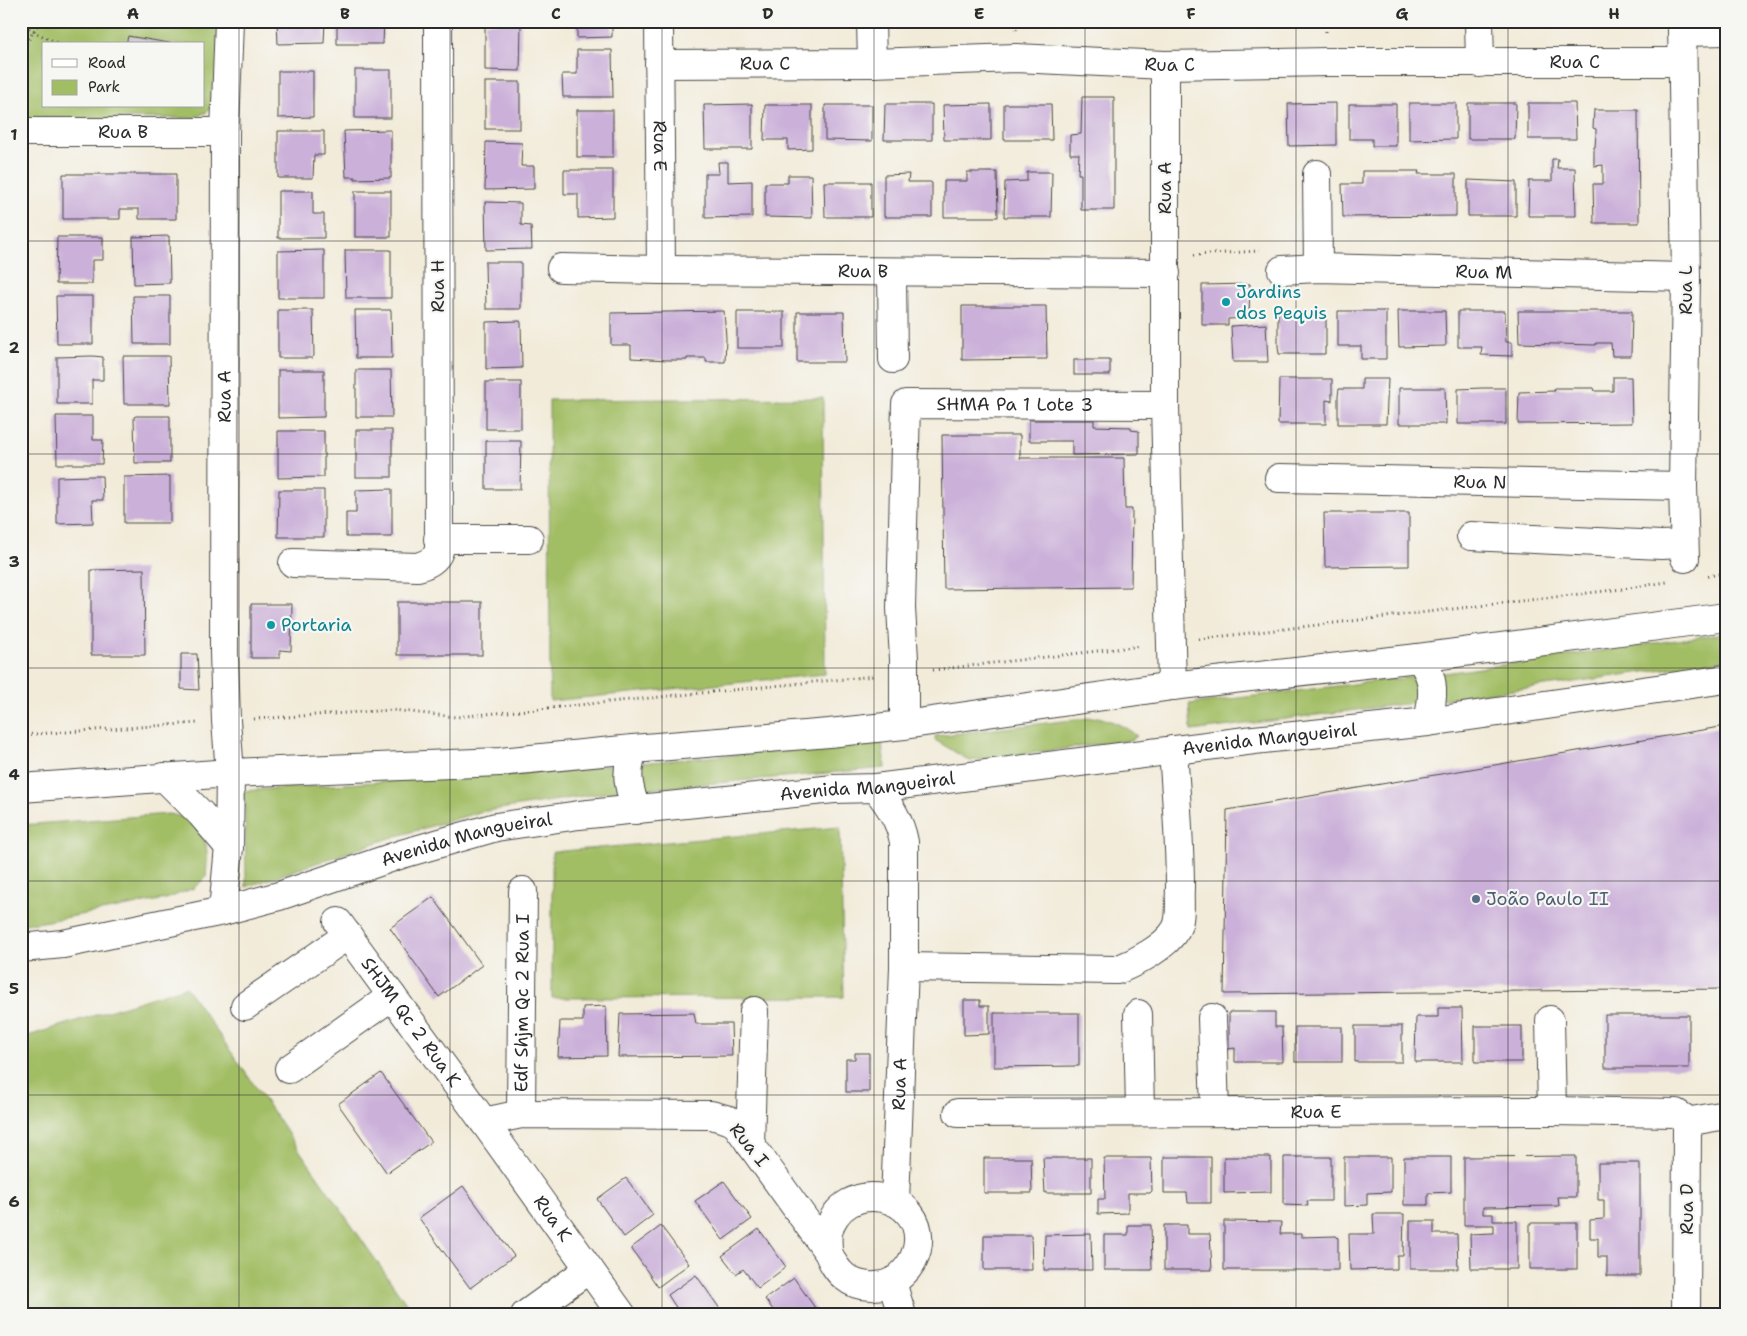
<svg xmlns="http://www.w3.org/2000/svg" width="1747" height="1336" font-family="'Shantell Sans',sans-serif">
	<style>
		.green { fill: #a2be65; stroke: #667448; fill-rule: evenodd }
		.building { fill: #cbb0d9 }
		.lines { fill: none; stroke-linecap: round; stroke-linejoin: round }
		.minor-casing { stroke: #494845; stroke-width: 30 }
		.path { stroke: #494845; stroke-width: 3; stroke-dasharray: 1 4; stroke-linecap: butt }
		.minor { stroke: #fff; stroke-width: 28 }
		.grid { fill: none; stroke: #2b2b2b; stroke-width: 1; stroke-opacity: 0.55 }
		.culture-dot { fill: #0f9aa8; stroke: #f6f6f2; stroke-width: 2 }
		.service-dot { fill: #5c6f8a; stroke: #f6f6f2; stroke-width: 2 }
		.labels { text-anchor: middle; stroke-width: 4.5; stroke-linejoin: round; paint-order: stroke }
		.street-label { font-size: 18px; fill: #2b2b2b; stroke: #f6f6f2 }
		.culture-label { font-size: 18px; fill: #0d838f; stroke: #f6f6f2; text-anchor: start }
		.service-label { font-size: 18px; fill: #4e5e75; stroke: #f6f6f2; text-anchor: start }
		.neatline { fill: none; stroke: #2b2b2b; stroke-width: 2 }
		.grid-label { font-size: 16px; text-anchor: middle; font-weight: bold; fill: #2b2b2b }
	</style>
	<rect width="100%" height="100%" fill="#f6f6f2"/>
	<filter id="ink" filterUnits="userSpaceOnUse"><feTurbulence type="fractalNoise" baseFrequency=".02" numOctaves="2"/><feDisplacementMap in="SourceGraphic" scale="10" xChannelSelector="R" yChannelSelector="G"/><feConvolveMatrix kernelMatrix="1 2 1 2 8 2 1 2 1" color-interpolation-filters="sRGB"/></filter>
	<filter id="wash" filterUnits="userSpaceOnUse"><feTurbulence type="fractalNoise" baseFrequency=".0096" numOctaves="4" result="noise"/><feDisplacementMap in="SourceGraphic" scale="20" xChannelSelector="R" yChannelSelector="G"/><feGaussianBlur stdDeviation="1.12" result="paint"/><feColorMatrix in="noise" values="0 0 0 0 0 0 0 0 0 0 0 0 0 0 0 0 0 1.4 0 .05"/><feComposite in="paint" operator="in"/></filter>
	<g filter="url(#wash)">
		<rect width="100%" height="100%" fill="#f2ebd9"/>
		<g class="green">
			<path d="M21 21H218V100L207 112 193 118 21 119ZM44 44H204V106H44Z"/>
			<polygon points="823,398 825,674 550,701 549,400"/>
			<polygon points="1726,633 1726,660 1560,684 1191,731 1189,704 1452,672"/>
			<path d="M1098 717C1113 721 1125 726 1137 736L1132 740 970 761 935 740V736Z"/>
			<polygon points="882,742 885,768 603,793 480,812 390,838 246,887 245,802 242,791 570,769"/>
			<path d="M169 814C208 821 209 843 206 877L194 888 166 899 37 923 21 924V825Z"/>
			<polygon points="840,827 844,997 552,998 552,852"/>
			<polygon points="186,987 414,1315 21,1315 21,1036 31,1035"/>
		</g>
		<g id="blocks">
			<g class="building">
				<polygon points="277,21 325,21 324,43 278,44"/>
				<polygon points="337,21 384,21 383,44 337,44"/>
				<polygon points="577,21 612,21 612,37 577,38"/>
				<polygon points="485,23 521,23 520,71 485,70"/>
				<polygon points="128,36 169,43 169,44 126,44"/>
				<polygon points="577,50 612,50 613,97 563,97 562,74 577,74"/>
				<rect x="355" y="70" width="36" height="48"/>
				<polygon points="278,71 313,71 313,117 278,118"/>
				<rect x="485" y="82" width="35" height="47"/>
				<polygon points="1082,97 1114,97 1114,210 1081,210 1081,174 1078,174 1079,154 1070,154 1070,135 1081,134"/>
				<polygon points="1336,103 1336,145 1289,146 1288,104"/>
				<polygon points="1409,103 1456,103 1456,139 1409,140"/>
				<polygon points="1468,103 1516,103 1515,139 1468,139"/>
				<polygon points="1528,103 1575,103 1576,139 1528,139"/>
				<polygon points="752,104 752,149 705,149 704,105"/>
				<polygon points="885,104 932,104 932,140 884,140"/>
				<polygon points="991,104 991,140 944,140 943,105"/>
				<polygon points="1004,104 1051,104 1052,140 1004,140"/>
				<polygon points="1349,104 1396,104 1396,146 1372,146 1372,139 1349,139"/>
				<polygon points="765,105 812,105 812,149 788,150 788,140 764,140"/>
				<polygon points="825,105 872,105 872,141 825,140"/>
				<rect x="577" y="110" width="36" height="47"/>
				<polygon points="1594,110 1638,110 1639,223 1594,223 1593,184 1603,184 1603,165 1594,166 1594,147 1595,147 1596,134 1596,129 1593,128"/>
				<polygon points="391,130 391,178 355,179 355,177 346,177 344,131"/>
				<polygon points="278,131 324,131 324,155 314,155 313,178 278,178"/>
				<polygon points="486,142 522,143 521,166 534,166 534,189 485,190"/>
				<polygon points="1552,159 1558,159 1557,168 1575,168 1576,216 1528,216 1529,181 1552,181"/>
				<polygon points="718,162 728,162 728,182 752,181 752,217 705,218 705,174 719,174"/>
				<polygon points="564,170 613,170 613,217 578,218 578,194 564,194"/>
				<polygon points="1362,171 1419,171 1418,174 1456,174 1456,216 1343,217 1342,184 1362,184"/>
				<polygon points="967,172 997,172 998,217 944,217 944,181 967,181"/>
				<polygon points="1027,172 1052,172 1051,217 1004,217 1005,182 1027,181"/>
				<polygon points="63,174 176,174 176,219 139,219 139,209 120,209 120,219 63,219"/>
				<polygon points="909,174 908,182 930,182 932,183 932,217 884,217 884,175"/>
				<polygon points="788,175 811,175 812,218 765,217 765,183 788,183"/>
				<polygon points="1468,180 1516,182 1516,216 1468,216"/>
				<polygon points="824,182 871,182 871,217 825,217"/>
				<polygon points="278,191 313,191 313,214 324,214 324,238 278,238"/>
				<rect x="355" y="191" width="36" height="46"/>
				<polygon points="485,202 521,203 521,225 531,226 532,249 486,250"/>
				<polygon points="169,236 170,283 134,284 133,237"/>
				<polygon points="57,237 103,237 103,260 92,260 92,284 56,284"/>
				<polygon points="324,250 324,298 278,298 278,251"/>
				<polygon points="345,250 391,250 391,298 346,298"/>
				<polygon points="485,262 521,262 521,309 486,309"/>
				<polygon points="1250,284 1249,318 1228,319 1228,325 1202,325 1202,285"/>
				<polygon points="56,296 93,296 93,344 57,344"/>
				<polygon points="133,296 170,296 170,344 134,344"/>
				<polygon points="962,306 1046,306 1047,359 962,360"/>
				<polygon points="278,310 313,310 314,356 312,358 278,358"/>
				<polygon points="355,310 391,310 392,358 356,358"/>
				<polygon points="724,311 726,338 725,362 706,362 706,358 687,358 687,360 668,360 631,358 631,345 611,345 611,313"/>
				<polygon points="1278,311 1326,312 1326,347 1325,347 1325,354 1279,354 1278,347"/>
				<polygon points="1338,311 1386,311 1386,359 1361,359 1361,346 1338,346"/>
				<polygon points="1398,311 1445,311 1446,344 1445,346 1399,347"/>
				<polygon points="1458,311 1505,311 1506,342 1512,342 1512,356 1481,355 1482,347 1458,347"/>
				<polygon points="1518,311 1632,311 1631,356 1612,356 1611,343 1596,343 1596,345 1519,343"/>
				<rect x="737" y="312" width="47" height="36"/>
				<polygon points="797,312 844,312 845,362 797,362"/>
				<polygon points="520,321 521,323 522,368 486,369 486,322"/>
				<polygon points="1266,324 1268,362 1233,362 1231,326"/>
				<polygon points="92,356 103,357 103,380 92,380 92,404 57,404 57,357"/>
				<polygon points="123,356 169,356 170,404 124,404"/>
				<rect x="1074" y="360" width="36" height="15"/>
				<polygon points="278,370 324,370 324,417 278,418"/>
				<polygon points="356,370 391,370 392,417 356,417"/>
				<polygon points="1613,377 1631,377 1632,423 1518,424 1519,392 1555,391 1554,388 1594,388 1595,391 1613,391"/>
				<polygon points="1279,379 1332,379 1332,401 1326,400 1326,424 1278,424"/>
				<polygon points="1362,379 1388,379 1386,424 1338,424 1338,396 1339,389 1362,389"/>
				<rect x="486" y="382" width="35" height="47"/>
				<polygon points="1399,388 1445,388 1446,424 1399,424"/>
				<polygon points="1482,388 1505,388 1506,389 1506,424 1458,424 1458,389"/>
				<polygon points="56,416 93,416 93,440 103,440 102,464 57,464"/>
				<polygon points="136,416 170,416 170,463 135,463 134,417"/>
				<polygon points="1029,420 1094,420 1094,426 1131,427 1131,430 1139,431 1139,454 1072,455 1072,441 1029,441"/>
				<rect x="356" y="430" width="36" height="47"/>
				<polygon points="278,431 324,431 324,477 278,478"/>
				<polygon points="942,435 1020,435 1020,458 1124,458 1125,509 1132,509 1131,587 944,589"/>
				<polygon points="486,441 521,441 520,489 486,489"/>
				<polygon points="92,476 102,476 103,500 92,500 93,523 57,524 57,477"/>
				<polygon points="170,476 170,523 124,523 124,477"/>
				<polygon points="392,489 392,537 346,537 346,513 356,513 356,490"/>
				<polygon points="279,490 324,490 324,537 278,537"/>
				<polygon points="1324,513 1409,513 1409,566 1325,567"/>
				<polygon points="144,569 145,655 91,655 91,570"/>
				<rect x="397" y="602" width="85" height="53"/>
				<polygon points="251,604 292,604 291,651 280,650 280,658 251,658"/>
				<polygon points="181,654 197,654 199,690 181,689"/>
				<polygon points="1726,726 1726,989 1224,994 1227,810"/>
				<polygon points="433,897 482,965 439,997 390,928"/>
				<polygon points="964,1000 980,1000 980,1006 989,1006 989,1034 964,1035"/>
				<polygon points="606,1006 607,1056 558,1057 560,1021 583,1021 583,1007"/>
				<polygon points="1438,1008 1462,1008 1463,1062 1415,1062 1416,1017 1438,1017"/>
				<polygon points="1229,1012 1275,1012 1275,1027 1282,1027 1283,1062 1235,1062 1235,1048 1229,1049"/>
				<polygon points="694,1013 696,1024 731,1024 732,1056 618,1057 620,1014"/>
				<polygon points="994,1013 1079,1013 1079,1066 994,1067"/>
				<rect x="1605" y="1015" width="84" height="53"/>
				<rect x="1355" y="1026" width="47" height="36"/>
				<rect x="1475" y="1026" width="47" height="36"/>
				<rect x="1295" y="1027" width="47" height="35"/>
				<polygon points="855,1053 869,1053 869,1092 846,1092 846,1059 855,1059"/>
				<polygon points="381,1073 431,1142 387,1173 338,1104"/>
				<polygon points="1576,1156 1576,1197 1558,1197 1559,1206 1483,1207 1483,1214 1493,1214 1493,1221 1517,1221 1517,1269 1471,1269 1470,1234 1494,1233 1494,1225 1464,1225 1464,1157"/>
				<polygon points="1164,1157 1211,1157 1211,1203 1188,1203 1187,1193 1164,1193"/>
				<polygon points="1224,1157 1271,1157 1271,1192 1224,1193"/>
				<polygon points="1284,1157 1331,1157 1331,1201 1307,1201 1308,1206 1284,1205"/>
				<polygon points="1344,1157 1391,1157 1391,1192 1367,1193 1367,1205 1344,1206"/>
				<polygon points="1404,1157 1451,1157 1451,1192 1428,1193 1428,1205 1404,1205"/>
				<polygon points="984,1158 1031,1158 1032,1193 984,1193"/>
				<polygon points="1043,1158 1091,1158 1091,1193 1045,1193"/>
				<polygon points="1104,1158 1151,1158 1152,1191 1150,1193 1128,1193 1128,1213 1098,1214 1098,1199 1105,1199"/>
				<polygon points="1598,1163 1640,1163 1640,1276 1607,1276 1607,1257 1598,1257 1598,1238 1590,1238 1590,1220 1604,1219 1604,1200 1598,1200"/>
				<polygon points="626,1178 653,1215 624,1237 597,1199"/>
				<polygon points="724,1181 752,1219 723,1240 695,1201"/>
				<polygon points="463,1186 514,1256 470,1288 419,1218"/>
				<polygon points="1373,1214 1404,1214 1403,1256 1397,1256 1397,1269 1350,1270 1349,1234 1374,1234"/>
				<polygon points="1224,1221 1281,1222 1280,1234 1301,1234 1301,1237 1336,1236 1338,1238 1338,1270 1224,1270"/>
				<polygon points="1410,1221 1434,1221 1434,1234 1457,1234 1458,1269 1410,1269"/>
				<rect x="1530" y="1223" width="47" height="46"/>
				<polygon points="1128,1225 1151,1225 1152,1270 1104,1270 1104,1235 1128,1235"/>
				<polygon points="1164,1225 1187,1225 1187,1234 1210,1234 1212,1270 1164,1270"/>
				<polygon points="661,1226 689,1264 658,1287 631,1248"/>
				<polygon points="759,1229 786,1267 758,1288 743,1269 736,1274 722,1256"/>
				<polygon points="1091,1234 1092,1270 1044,1270 1045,1235"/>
				<polygon points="984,1235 1031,1235 1032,1270 984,1270"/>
				<polygon points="696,1275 723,1313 721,1315 681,1315 668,1295"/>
				<polygon points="794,1278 820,1315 777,1315 765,1299"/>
			</g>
		</g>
	</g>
	<g filter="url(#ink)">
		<use href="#blocks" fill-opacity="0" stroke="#494845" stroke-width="1"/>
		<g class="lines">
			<g class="minor-casing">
				<g id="minor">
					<path id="s1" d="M659 21 661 270"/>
					<polyline points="871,21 872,63"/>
					<polyline points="1479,21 1480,63"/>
					<polyline points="1682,21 1686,277 1683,486 1685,558"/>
					<polyline points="1682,32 1726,31"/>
					<path id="s2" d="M659 64 872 63 1016 58 1165 65 1327 62H1682"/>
					<path id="s3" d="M21 132H225"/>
					<polyline points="1317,174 1318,268"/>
					<path id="s4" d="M561 268 661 270 1166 273"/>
					<path id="s5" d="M1282 270 1318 268 1686 277"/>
					<polyline points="892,272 893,359"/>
					<polyline points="1165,405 1165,65"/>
					<path id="s6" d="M1279 478 1683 486"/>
					<polyline points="1471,536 1661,545 1684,544"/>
					<polyline points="438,539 529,539"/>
					<path d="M293 563 418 567C427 564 436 560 439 551L438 21"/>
					<path d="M1418 658C1437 676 1433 699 1428 722"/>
					<path id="s7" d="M904 725V659L901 608 906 404 1165 405 1172 686"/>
					<path d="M633 749C625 775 628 785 636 810"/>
					<polyline points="164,777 201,814 229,847"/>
					<polyline points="21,788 230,773 500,762 633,749 829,733 904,725 1172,686 1418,658 1726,617"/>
					<path d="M876 788C889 805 900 820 904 842V967L1117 970C1135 963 1166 947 1176 929 1182 918 1179 900 1180 888 1180 842 1176 796 1173 750"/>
					<path id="s8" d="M223 911 229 847 230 773 226 721 224 652 225 132 229 21"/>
					<path id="s9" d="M338 922 484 1122 622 1315"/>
					<path id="s10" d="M21 948 63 944 223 911 279 896 402 854 496 827 579 815 834 789 876 788 1254 740 1428 722 1726 679"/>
					<polyline points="245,1006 348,935"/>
					<polyline points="1138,1014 1140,1112"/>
					<polyline points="1212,1018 1215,1112"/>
					<polyline points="1550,1020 1552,1111"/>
					<polyline points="289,1069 392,996"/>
					<path id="s11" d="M958 1113 1552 1111 1676 1113 1684 1118 1687 1126 1686 1315"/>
					<path id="s12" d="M521 1114 523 891"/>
					<path d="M484 1122 521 1114 711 1115 729 1120 736 1124 828 1252C832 1261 836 1270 845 1277 859 1289 884 1289 898 1278 908 1270 914 1261 917 1249 929 1192 841 1175 828 1233 827 1238 828 1246 828 1252"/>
					<polyline points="1686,1122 1726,1115"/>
					<polyline points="750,1144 754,1011"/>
					<path id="s13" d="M895 1202 904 967"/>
					<polyline points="892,1282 902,1315"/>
					<polyline points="525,1315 589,1269"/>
				</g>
			</g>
			<g class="path">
				<polyline points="1326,21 1326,33"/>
				<polyline points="21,22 34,32 60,44"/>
				<polyline points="1016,30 1017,21"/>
				<polyline points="21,52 40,21"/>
				<polyline points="1194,255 1259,251"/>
				<polyline points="1708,576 1726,573"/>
				<polyline points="1199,639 1622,589 1667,582"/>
				<polyline points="933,670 1141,646"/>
				<polyline points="254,719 392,710 456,717 875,676"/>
				<polyline points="21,735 198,723"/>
			</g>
			<use href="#minor" class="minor"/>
		</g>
	</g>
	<path class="grid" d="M239 21V1315M450 21V1315M662 21V1315M874 21V1315M1085 21V1315M1296 21V1315M1508 21V1315M21 241H1726M21 454H1726M21 668H1726M21 881H1726M21 1095H1726"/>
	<g class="culture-dot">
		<circle cx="1226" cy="302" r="5"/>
		<circle cx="271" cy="625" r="5"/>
	</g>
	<circle class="service-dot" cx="1476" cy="899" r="5"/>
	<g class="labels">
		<g class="street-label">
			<text dy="6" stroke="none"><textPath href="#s2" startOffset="916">Rua C</textPath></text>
			<text dy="6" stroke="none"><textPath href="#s2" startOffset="106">Rua C</textPath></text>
			<text dy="6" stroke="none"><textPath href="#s2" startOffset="511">Rua C</textPath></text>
			<text dy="6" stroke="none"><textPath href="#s3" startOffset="102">Rua B</textPath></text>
			<text dy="6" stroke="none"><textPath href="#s1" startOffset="125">Rua E</textPath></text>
			<text transform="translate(1165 188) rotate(-90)" y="6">Rua A</text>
			<text dy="6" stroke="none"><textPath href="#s4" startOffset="302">Rua B</textPath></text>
			<text dy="6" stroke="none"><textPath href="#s5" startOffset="202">Rua M</textPath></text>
			<text transform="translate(438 286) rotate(-90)" y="6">Rua H</text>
			<text transform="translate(1686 290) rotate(-90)" y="6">Rua L</text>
			<text dy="6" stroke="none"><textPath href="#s8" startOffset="515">Rua A</textPath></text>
			<text dy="6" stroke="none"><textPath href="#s7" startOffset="430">SHMA Pa 1 Lote 3</textPath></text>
			<text dy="6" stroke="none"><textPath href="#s6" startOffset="201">Rua N</textPath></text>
			<text dy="6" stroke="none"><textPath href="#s10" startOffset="1270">Avenida Mangueiral</textPath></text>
			<text dy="6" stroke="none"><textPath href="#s10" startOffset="865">Avenida Mangueiral</textPath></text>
			<text dy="6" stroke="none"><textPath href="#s10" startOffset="460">Avenida Mangueiral</textPath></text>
			<text dy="6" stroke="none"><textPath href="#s12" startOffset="111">Edf Shjm Qc 2 Rua I</textPath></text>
			<text dy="6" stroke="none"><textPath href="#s9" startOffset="124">SHJM Qc 2 Rua K</textPath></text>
			<text dy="6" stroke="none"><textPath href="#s13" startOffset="118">Rua A</textPath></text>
			<text dy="6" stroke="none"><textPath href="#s11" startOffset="358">Rua E</textPath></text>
			<text transform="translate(749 1145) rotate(51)" y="6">Rua I</text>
			<text transform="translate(1687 1209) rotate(-90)" y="6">Rua D</text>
			<text dy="6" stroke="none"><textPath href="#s9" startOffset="366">Rua K</textPath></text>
		</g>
		<g class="culture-label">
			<text x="1236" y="298">Jardins<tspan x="1236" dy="21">dos Pequis</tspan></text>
			<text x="281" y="631">Portaria</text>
		</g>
		<g class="service-label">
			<text x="1486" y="905">João Paulo II</text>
		</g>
	</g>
	<rect width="1747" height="1336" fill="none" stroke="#f6f6f2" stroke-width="55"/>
	<rect x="42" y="42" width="162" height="65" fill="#f6f6f2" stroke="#a5a5a2"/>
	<rect x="52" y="59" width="25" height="8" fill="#ffffff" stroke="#a5a5a2"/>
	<text x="88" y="68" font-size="15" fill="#2b2b2b">Road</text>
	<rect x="52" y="80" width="25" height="15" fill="#a2be65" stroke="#a5a5a2"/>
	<text x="88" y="92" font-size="15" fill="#2b2b2b">Park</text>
	<rect x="28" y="28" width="1692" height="1280" class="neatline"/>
	<g class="grid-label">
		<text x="133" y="19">A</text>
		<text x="345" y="19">B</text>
		<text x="556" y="19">C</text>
		<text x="768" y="19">D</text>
		<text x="979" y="19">E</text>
		<text x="1191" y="19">F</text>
		<text x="1402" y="19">G</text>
		<text x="1614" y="19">H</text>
		<text x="14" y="140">1</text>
		<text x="14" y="353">2</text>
		<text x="14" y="567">3</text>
		<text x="14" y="780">4</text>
		<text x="14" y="994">5</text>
		<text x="14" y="1207">6</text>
	</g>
</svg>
